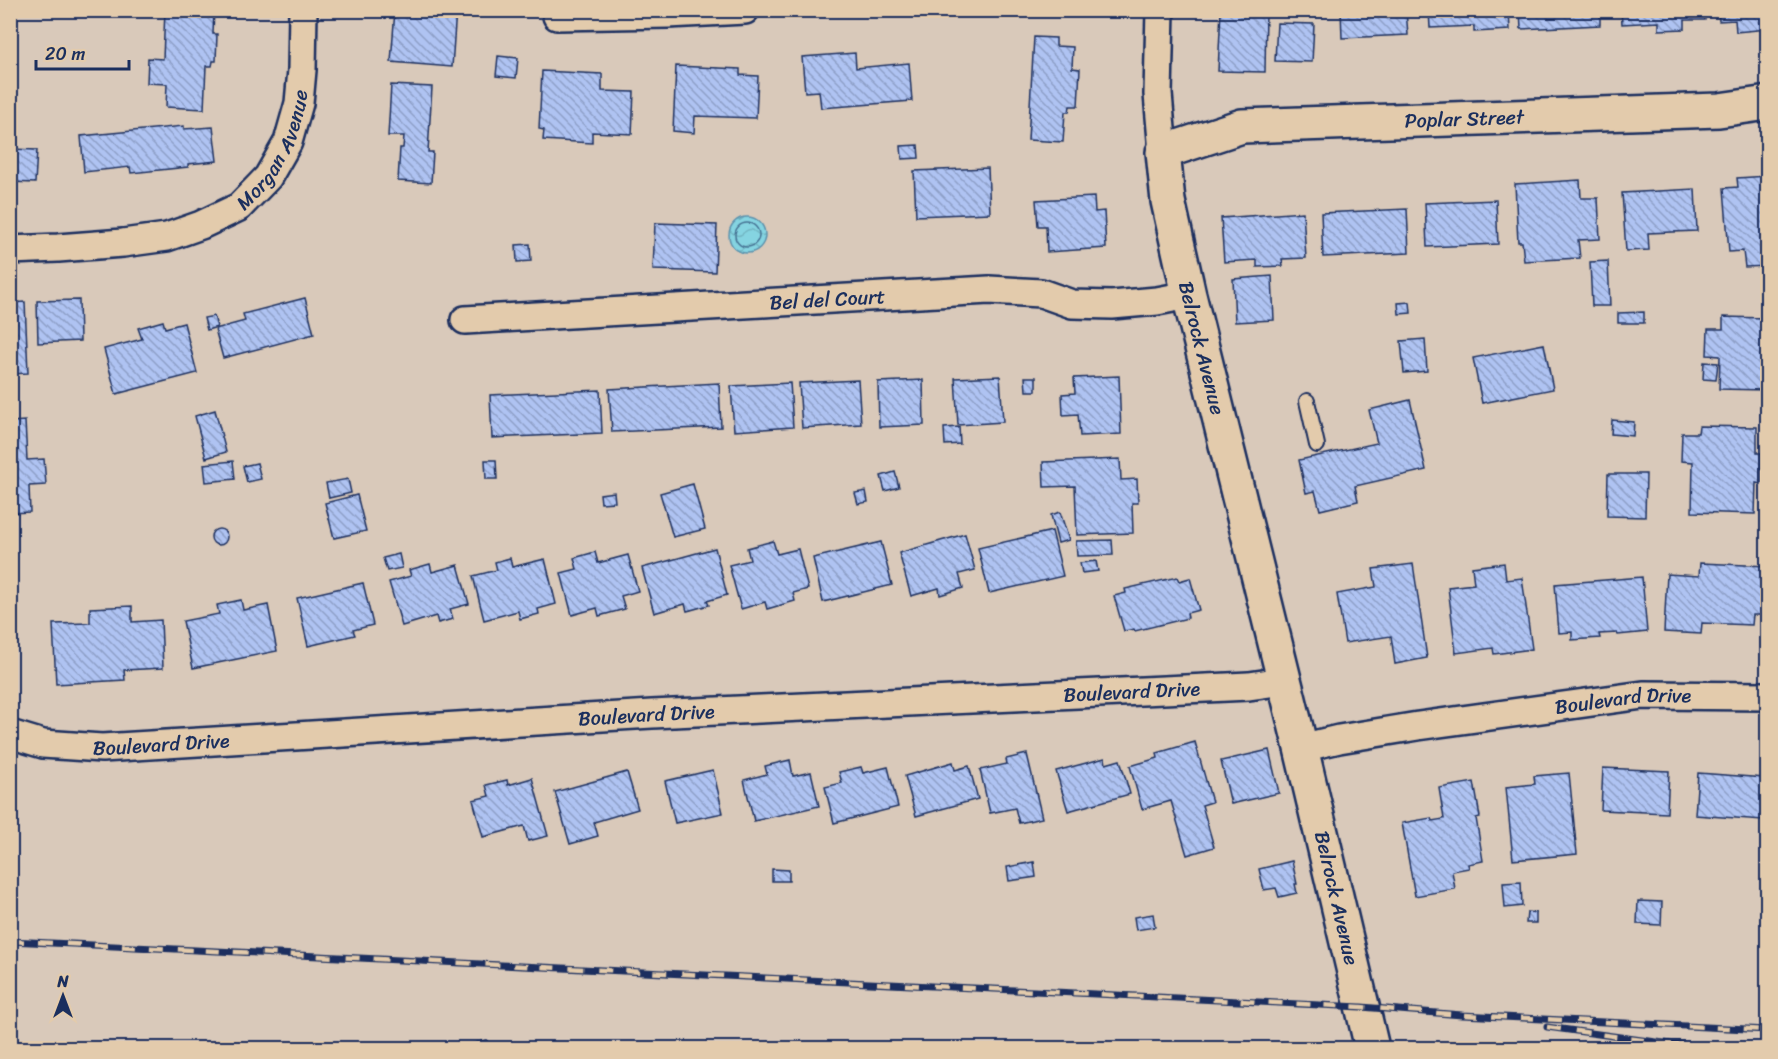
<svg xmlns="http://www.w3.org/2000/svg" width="1778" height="1059" font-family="Sriracha,sans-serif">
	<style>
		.water { fill: url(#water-waves); stroke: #5b92ad; stroke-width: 1.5 }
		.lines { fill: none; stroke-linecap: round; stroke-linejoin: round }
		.shore { stroke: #457192; stroke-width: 1.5 }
		.building { fill: url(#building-back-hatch); stroke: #1b2f5e; stroke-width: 1.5 }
		.service-casing { stroke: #1b2f5e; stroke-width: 18 }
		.minor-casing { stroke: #1b2f5e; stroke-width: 32 }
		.tertiary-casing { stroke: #1b2f5e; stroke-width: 38 }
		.service { stroke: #e3cbac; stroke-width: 14 }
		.minor { stroke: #e3cbac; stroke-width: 27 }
		.tertiary { stroke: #e3cbac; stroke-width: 33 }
		.rail-casing { stroke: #1b2f5e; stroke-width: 7 }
		.rail { stroke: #e3cbac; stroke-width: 4.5; stroke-dasharray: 14; stroke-linecap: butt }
		.labels { text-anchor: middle; stroke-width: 6; stroke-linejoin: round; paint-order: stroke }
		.street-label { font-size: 20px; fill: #1b2f5e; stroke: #e3cbac }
	</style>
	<defs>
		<pattern id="water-waves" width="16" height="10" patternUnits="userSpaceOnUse" patternTransform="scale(1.5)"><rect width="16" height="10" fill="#85d4e1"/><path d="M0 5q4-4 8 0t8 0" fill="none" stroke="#72b6c3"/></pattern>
		<pattern id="building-back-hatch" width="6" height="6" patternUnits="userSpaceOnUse" patternTransform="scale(1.5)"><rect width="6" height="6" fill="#afc3f2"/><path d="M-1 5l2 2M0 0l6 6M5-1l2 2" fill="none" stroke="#8e9fc7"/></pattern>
	</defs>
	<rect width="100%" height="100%" fill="#d9c9ba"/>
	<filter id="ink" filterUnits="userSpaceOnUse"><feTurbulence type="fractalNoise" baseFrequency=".0167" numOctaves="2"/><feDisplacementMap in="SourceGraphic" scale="12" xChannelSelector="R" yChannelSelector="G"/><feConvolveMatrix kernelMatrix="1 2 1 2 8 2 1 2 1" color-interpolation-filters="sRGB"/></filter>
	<g filter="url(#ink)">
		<circle class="water" cx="747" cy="235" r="18"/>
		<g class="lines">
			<circle class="shore" cx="747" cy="235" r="12"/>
		</g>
		<g class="building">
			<polygon points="165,10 214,10 213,34 217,34 216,61 213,61 212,66 206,66 204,109 166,107 167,84 147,83 148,58 163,59"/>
			<polygon points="395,10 456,10 452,67 391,62"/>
			<polygon points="1221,10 1266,10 1265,72 1218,71"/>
			<polygon points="1341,10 1406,10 1408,35 1342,38"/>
			<polygon points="1429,10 1509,10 1510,30 1474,32 1474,26 1430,28"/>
			<polygon points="1520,10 1600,10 1600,25 1521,29"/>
			<polygon points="1621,10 1704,10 1705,20 1685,20 1685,29 1659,30 1659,22 1622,24"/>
			<polygon points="1718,10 1768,10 1768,29 1736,32 1735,20 1719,21"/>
			<polygon points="1277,23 1314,24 1312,62 1275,61"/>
			<polygon points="1034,37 1056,38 1056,46 1073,47 1072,68 1080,69 1078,106 1070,106 1069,112 1065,112 1063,142 1028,140"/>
			<polygon points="855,53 856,68 909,63 912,101 821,108 819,91 805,92 802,57"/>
			<polygon points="498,56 518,58 516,78 496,76"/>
			<polygon points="676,66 740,69 740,75 758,76 756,118 695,116 694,133 673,131"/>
			<polygon points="542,71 602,74 602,91 634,92 632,134 592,132 592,143 543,140 544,130 539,129"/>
			<polygon points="391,85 432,87 428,152 433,152 431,183 398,181 400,148 403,148 404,136 388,136"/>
			<polygon points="184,126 184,129 213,127 217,161 188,164 188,167 131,173 130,167 84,172 81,136"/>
			<polygon points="918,145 919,158 902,159 901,146"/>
			<polygon points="10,149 37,150 35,183 10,182"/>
			<polygon points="988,168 990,213 916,216 914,171"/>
			<polygon points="1768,176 1768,266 1745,267 1743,251 1729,252 1724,188 1738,187 1737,178"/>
			<polygon points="1580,180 1581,198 1598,198 1600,239 1578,240 1580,258 1524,261 1522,242 1518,242 1515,184"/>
			<polygon points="1695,189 1697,231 1648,233 1649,250 1626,251 1622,193"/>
			<polygon points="1094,197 1095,212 1104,211 1106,248 1047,252 1046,226 1038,226 1036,200"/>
			<polygon points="1496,200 1498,244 1427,247 1425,203"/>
			<polygon points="1407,209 1409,253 1323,257 1321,213"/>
			<polygon points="1303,212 1306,258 1282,259 1283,266 1257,267 1257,260 1224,262 1221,218"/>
			<polygon points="655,223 717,225 715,272 653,270"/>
			<polygon points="530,244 531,261 517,262 516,245"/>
			<polygon points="1608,261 1610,306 1592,306 1590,262"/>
			<polygon points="1272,276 1274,320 1235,322 1233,279"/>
			<polygon points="305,298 314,334 223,358 215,329 245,321 243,314"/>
			<polygon points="79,300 80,341 38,343 37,301"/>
			<polygon points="25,302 28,373 10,374 10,303"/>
			<polygon points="1410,302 1411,313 1399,314 1398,303"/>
			<polygon points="1644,312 1644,323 1618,323 1618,313"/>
			<polygon points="214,316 217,327 207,330 204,318"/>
			<polygon points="1723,317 1767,318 1765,390 1719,389 1720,356 1707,355 1708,329 1723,329"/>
			<polygon points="163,321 165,328 184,323 197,373 116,394 104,349 142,339 138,328"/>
			<polygon points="1425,339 1427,371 1404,373 1401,341"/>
			<polygon points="1544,344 1553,389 1482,403 1473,358"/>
			<polygon points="1704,362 1718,363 1716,380 1703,379"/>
			<polygon points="1000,376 1003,422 958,425 955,378"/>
			<polygon points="1119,376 1121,434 1080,436 1078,414 1063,415 1062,394 1075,393 1074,378"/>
			<polygon points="1025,377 1036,377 1036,391 1026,391"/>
			<polygon points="858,380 861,424 802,428 799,383"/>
			<polygon points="923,380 924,425 879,427 878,382"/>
			<polygon points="719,383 721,427 612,432 609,389"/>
			<polygon points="790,383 793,427 734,431 731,386"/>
			<polygon points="600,390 602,433 492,438 490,395"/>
			<polygon points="1410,400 1426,470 1355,486 1358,501 1320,510 1315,491 1306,493 1299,460 1377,443 1369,410"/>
			<polygon points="215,410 226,452 206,458 195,416"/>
			<polygon points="1612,420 1634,422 1633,436 1611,434"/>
			<polygon points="25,421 27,460 44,459 46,485 29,486 30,512 10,513 10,422"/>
			<polygon points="1699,426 1757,427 1757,453 1761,453 1761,484 1756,483 1755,514 1692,512 1693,462 1681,461 1682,433 1698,433"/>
			<polygon points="959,427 960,444 945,445 944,428"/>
			<polygon points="1120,459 1121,480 1137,479 1138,503 1132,503 1133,533 1077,535 1075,486 1044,487 1043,462"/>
			<polygon points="485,460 496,460 497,479 486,479"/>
			<polygon points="233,461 235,479 206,482 204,464"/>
			<polygon points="257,463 261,479 247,482 243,466"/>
			<polygon points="895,472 899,487 885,491 881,476"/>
			<polygon points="1608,474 1646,474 1645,517 1607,516"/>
			<polygon points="348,479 351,493 329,498 326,483"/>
			<polygon points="693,484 705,529 673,537 660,493"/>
			<polygon points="866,491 868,502 858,504 855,493"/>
			<polygon points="614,492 615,502 601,503 600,494"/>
			<polygon points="357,495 366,531 334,538 325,503"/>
			<polygon points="1060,512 1069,540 1058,543 1051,515"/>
			<circle cx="219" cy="537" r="8"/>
			<polygon points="1052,531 1063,576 989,593 978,548"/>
			<polygon points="965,534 975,570 959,574 963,588 940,595 939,588 911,596 899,553"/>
			<polygon points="1112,540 1113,555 1077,556 1076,541"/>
			<polygon points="773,541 777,554 798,549 808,589 793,593 795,601 767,609 765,602 741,609 729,565 750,560 747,548"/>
			<polygon points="881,542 892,585 823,602 813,558"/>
			<polygon points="715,548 727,595 707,601 709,605 687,611 685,604 654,613 642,568"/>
			<polygon points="595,552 598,563 628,555 638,591 621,596 625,609 599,616 597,608 572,615 561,573 577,569 574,558"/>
			<polygon points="399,554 402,568 387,571 383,558"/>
			<polygon points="510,558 512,567 545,559 556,604 538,609 539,614 520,619 518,611 484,620 473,576 497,570 495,562"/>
			<polygon points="1096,561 1098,571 1082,573 1080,563"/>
			<polygon points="1504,563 1506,580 1522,578 1532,649 1494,654 1493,648 1456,653 1448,587 1474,584 1472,567"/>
			<polygon points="1700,563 1768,566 1767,615 1753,615 1752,625 1702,623 1701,634 1664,632 1667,574 1699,576"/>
			<polygon points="430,564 432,572 458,565 469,604 450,609 453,619 438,623 436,616 402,626 389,582 411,576 409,570"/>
			<polygon points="1413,564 1427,658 1395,664 1391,636 1345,643 1337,594 1376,587 1373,569"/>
			<polygon points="1177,577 1179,581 1190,578 1199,610 1187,613 1188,618 1135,631 1134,629 1124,631 1114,596 1126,593 1125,589"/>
			<polygon points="1642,577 1647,632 1618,635 1617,633 1599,634 1600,638 1572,640 1572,632 1559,633 1555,584"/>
			<polygon points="363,583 373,625 353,630 355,635 308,646 297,598"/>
			<polygon points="241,600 243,610 268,605 277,651 193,668 183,621 219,614 217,605"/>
			<polygon points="132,606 132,622 161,620 163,668 124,670 125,680 56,684 53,624 90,623 90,608"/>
			<polygon points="1195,742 1212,802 1202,805 1214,847 1187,855 1171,801 1142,809 1130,766 1158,758 1157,753"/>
			<polygon points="1269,750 1279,793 1231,804 1221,761"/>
			<polygon points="1027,754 1042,818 1019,823 1015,808 990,813 980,770 1007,764 1006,759"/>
			<polygon points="1105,758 1106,764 1120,760 1130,794 1068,811 1056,771"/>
			<polygon points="790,760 793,776 811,772 819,806 754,821 744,780 767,774 765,766"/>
			<polygon points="953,762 955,770 969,766 978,799 916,816 905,776"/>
			<polygon points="861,767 863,773 888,767 898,807 834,823 825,787 842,783 839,772"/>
			<polygon points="1603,768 1669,771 1667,813 1601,810"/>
			<polygon points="713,770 723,813 675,823 665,781"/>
			<polygon points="627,772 638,809 594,822 598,836 570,844 555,792"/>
			<polygon points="1569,773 1577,854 1513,860 1506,787 1535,784 1534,776"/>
			<polygon points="1698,773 1765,778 1763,820 1695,815"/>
			<polygon points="532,778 548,836 528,841 524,826 483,837 473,800 489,796 486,785 507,780 508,785"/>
			<polygon points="1474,782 1480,817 1476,818 1483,861 1468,864 1469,868 1452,871 1455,889 1415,896 1402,823 1431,818 1432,821 1444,819 1439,788"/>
			<polygon points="1292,861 1297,884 1295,884 1297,893 1279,897 1276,888 1264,890 1259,869"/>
			<polygon points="1034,862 1036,877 1009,881 1007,867"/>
			<polygon points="772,869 789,870 789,881 772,881"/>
			<polygon points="1521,882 1522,906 1505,908 1503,883"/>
			<polygon points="1638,901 1662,902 1661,925 1637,924"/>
			<polygon points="1527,912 1536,913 1536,923 1526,923"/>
			<polygon points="1153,914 1155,927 1136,930 1134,917"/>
			<polygon points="487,1040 489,1048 454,1048"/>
		</g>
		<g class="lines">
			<g class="service-casing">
				<polyline id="service" points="1307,401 1317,445"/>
			</g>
			<g class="minor-casing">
				<g id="minor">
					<polyline points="1160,10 1158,94 1163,152"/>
					<polyline points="557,16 668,14 745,10"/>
					<path id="s1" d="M10 250 58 248 123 243 167 237 201 225 239 207 268 177 288 142 299 103 302 70 303 10"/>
					<path id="s2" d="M465 320 989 290 1041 293 1072 304 1112 305 1157 301 1189 295"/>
					<path id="s3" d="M10 734 43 744 102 748 652 714 1249 686 1284 681"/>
					<path id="s4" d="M1301 748 1339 739 1418 726 1643 695 1768 696"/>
				</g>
			</g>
			<g class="tertiary-casing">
				<g id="tertiary">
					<path id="s5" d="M1372 1048 1301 748 1189 295 1168 201 1163 152 1242 126 1719 110 1768 103"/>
				</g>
			</g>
			<use href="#service" class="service"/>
			<use href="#minor" class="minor"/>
			<use href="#tertiary" class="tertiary"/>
			<g class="rail-casing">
				<g id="rail">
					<polyline points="10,941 1361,1007 1462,1015 1768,1030"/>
					<polyline points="1547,1027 1671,1044 1762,1048"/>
				</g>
			</g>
			<use href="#rail" class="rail"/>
		</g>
	</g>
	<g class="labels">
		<g class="street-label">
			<text dy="7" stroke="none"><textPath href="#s5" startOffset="1226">Poplar Street</textPath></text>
			<text dy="7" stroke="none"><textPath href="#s1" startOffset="304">Morgan Avenue</textPath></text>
			<text dy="7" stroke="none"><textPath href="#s2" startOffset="363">Bel del Court</textPath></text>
			<text transform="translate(1202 348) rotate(76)" y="7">Belrock Avenue</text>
			<text dy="7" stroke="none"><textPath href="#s3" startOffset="1125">Boulevard Drive</textPath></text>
			<text dy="7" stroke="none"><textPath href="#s4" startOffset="326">Boulevard Drive</textPath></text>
			<text dy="7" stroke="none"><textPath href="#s3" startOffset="639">Boulevard Drive</textPath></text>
			<text dy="7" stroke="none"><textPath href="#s3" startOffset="153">Boulevard Drive</textPath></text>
			<text transform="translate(1337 898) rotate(77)" y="7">Belrock Avenue</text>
		</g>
	</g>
	<rect width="1778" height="1059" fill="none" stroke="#e3cbac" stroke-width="36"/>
	<rect x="18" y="18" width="1742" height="1023" fill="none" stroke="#1b2f5e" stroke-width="2" filter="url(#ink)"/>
	<g transform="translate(63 996)" stroke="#e3cbac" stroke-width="4.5" paint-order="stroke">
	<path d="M0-4.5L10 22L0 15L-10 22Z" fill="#1b2f5e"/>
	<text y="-9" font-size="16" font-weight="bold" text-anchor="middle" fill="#1b2f5e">N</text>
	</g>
	<path d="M36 60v9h93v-9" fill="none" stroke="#1b2f5e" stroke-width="3"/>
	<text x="45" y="60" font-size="18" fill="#1b2f5e" stroke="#e3cbac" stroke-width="4.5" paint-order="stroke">20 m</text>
</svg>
